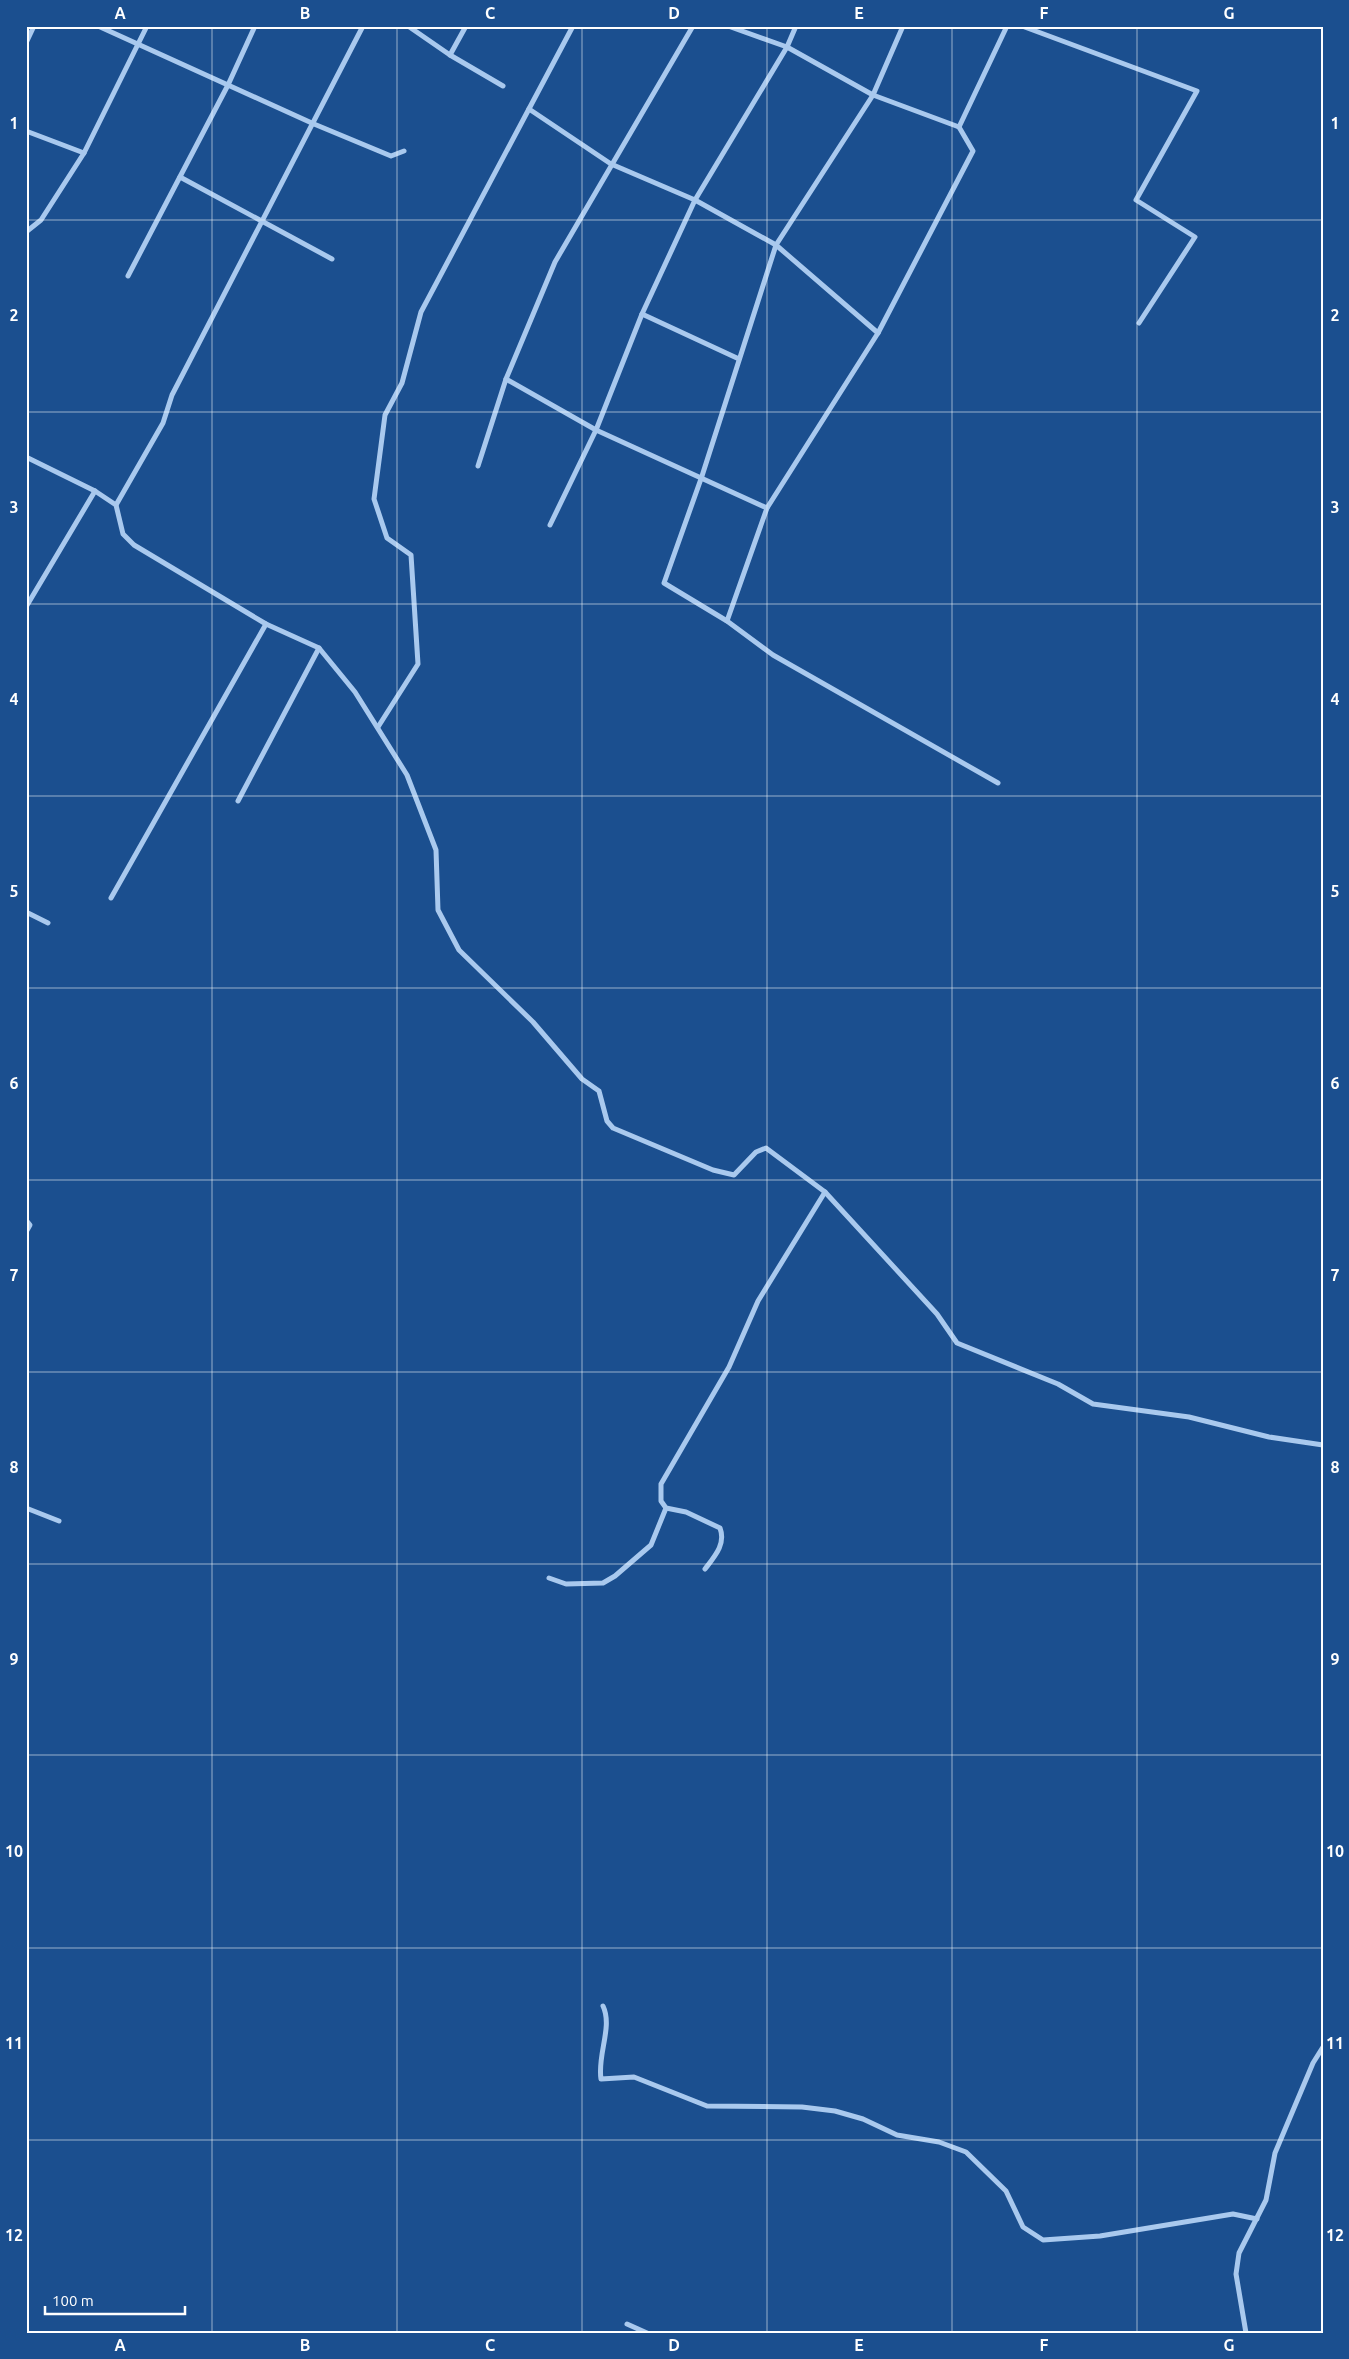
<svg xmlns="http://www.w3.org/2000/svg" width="1349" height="2359" font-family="Ubuntu,sans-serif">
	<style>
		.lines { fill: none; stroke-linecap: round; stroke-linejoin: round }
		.street { stroke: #a9c9ee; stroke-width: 5 }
		.grid { fill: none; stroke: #fff; stroke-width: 1; stroke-opacity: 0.55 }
		.neatline { fill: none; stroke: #fff; stroke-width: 2 }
		.grid-label { font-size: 16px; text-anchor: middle; font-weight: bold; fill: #fff }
	</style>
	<rect width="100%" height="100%" fill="#1b4f8f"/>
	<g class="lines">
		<g class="street">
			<polyline points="98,26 314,124 391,156 404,151"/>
			<polyline points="408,26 450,55 503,86"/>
			<polyline points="903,26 873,95 776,245 702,476 664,583 727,621 773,655 998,783"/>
			<polyline points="1022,26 1197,91 1136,200 1195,237 1139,323"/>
			<polyline points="26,43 34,26"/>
			<polyline points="450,55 466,26"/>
			<polyline points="529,109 611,164 695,200 776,245 878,333"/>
			<polyline points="959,127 1007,26"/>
			<polyline points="26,131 84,153"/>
			<polyline points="180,177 332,259"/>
			<polyline points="26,232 41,220 84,153 147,26"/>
			<polyline points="128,276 228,85 255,26"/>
			<polyline points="642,314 739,359"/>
			<polyline points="506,379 596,430 767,508"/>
			<polyline points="26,457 95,491 116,505 123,534 134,545 266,624 319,648 355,692 407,775 436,850 438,910 459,950 533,1022 582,1079 599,1091 607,1121 613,1128 713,1170 734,1175 756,1152 766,1148 825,1192 937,1314 957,1343 1058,1384 1093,1404 1189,1417 1269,1437 1323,1445"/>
			<polyline points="478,466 506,379 555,262 693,26"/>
			<polyline points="116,505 163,423 172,395 363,26"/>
			<polyline points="550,525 596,430 642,314 695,200 787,47 796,26"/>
			<polyline points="26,607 95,491"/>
			<polyline points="727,621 767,508 878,333 973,151 959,127 873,95 787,47 728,26"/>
			<polyline points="378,727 418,664 411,555 387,538 374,499 385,415 402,383 421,312 573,26"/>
			<polyline points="238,801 319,648"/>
			<polyline points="111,898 266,624"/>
			<polyline points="26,912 48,923"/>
			<polyline points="26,1220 30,1225 26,1232"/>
			<polyline points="26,1508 59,1521"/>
			<path d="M705 1569C715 1556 726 1544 720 1528L686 1512 666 1508 661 1501V1484L729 1367 758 1301 825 1192"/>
			<polyline points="549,1578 566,1584 603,1583 615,1576 651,1545 666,1508"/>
			<path d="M603 2006C613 2027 597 2055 601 2079L634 2077 707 2106 802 2107 835 2111 863 2119 897 2135 939 2142 966 2152 1006 2191 1023 2227 1043 2240 1100 2236 1233 2214 1257 2219"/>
			<polyline points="627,2324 647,2333"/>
			<polyline points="1246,2333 1236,2274 1239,2253 1266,2200 1275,2153 1313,2063 1323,2047"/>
		</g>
	</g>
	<path class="grid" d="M212 26V2333M397 26V2333M582 26V2333M767 26V2333M952 26V2333M1137 26V2333M26 220H1323M26 412H1323M26 604H1323M26 796H1323M26 988H1323M26 1180H1323M26 1372H1323M26 1564H1323M26 1755H1323M26 1948H1323M26 2140H1323"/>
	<rect width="1349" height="2359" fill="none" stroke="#1b4f8f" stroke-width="55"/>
	<path d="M45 2306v8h140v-8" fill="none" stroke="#ffffff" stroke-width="2.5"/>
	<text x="52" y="2306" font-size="15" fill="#ffffff" stroke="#1b4f8f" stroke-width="4" paint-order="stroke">100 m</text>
	<rect x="28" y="28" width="1294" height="2304" class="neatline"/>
	<g class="grid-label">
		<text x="120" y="19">A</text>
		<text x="305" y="19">B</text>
		<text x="490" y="19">C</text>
		<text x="674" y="19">D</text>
		<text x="859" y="19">E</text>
		<text x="1044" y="19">F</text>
		<text x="1229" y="19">G</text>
		<text x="14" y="129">1</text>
		<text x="1335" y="129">1</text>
		<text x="14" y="321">2</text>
		<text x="1335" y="321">2</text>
		<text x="14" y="513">3</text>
		<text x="1335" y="513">3</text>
		<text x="14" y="705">4</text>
		<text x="1335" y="705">4</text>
		<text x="14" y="897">5</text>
		<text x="1335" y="897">5</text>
		<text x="14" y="1089">6</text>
		<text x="1335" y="1089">6</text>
		<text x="14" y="1281">7</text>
		<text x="1335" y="1281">7</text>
		<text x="14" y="1473">8</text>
		<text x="1335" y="1473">8</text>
		<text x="14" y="1665">9</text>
		<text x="1335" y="1665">9</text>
		<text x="14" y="1857">10</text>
		<text x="1335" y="1857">10</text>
		<text x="14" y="2049">11</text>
		<text x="1335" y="2049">11</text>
		<text x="14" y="2241">12</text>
		<text x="1335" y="2241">12</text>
		<text x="120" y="2351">A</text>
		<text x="305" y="2351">B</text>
		<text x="490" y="2351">C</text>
		<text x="674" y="2351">D</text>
		<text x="859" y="2351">E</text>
		<text x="1044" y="2351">F</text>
		<text x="1229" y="2351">G</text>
	</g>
</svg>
